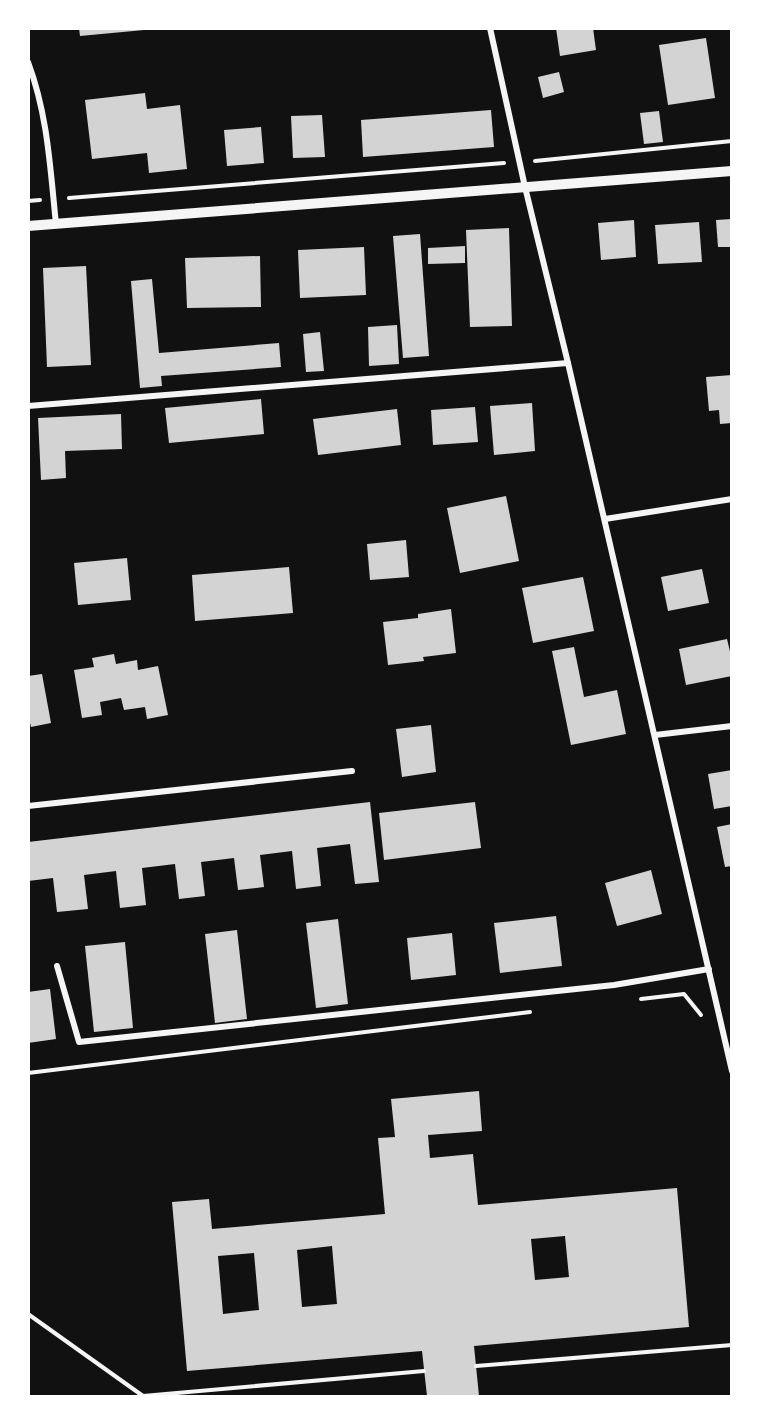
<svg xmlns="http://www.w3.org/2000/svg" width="760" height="1425" font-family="Figtree,sans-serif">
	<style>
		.building { fill: #d3d3d3; fill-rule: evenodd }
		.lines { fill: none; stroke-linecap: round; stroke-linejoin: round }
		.path { stroke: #f5f5f5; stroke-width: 4 }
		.minor { stroke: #f5f5f5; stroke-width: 6 }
		.tertiary { stroke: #f5f5f5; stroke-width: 10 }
	</style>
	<rect width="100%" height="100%" fill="#111"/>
	<g class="building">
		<polygon points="79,28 144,28 144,30 80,36"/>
		<polygon points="556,28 593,28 596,50 560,56"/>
		<polygon points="706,38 715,98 668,105 659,45"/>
		<polygon points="559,72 564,92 543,98 538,77"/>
		<polygon points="145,93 147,109 180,105 187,169 149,173 147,153 92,159 85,100"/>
		<polygon points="491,110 494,147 363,157 361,120"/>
		<polygon points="659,111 663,142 644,144 640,113"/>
		<polygon points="322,115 325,157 293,158 291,116"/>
		<polygon points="261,127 264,163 227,166 224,130"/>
		<polygon points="732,219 732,247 718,247 716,220"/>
		<polygon points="634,220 636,257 601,260 598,223"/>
		<polygon points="699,222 702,262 658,264 655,225"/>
		<polygon points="509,228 512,326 470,327 466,230"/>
		<polygon points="420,234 429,356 403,358 393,236"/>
		<polygon points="465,246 465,263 428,264 428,248"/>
		<polygon points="364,247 366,295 300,298 298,250"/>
		<polygon points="260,256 261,307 187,308 185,258"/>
		<polygon points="86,266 91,365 47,367 43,268"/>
		<polygon points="152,279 159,353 279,343 281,367 161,376 162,386 140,388 131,281"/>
		<polygon points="397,325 399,364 369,366 368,327"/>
		<polygon points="320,332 324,371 306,372 303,334"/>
		<polygon points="732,375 732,423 720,424 719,410 709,411 706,377"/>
		<polygon points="261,399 264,434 169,443 165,408"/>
		<polygon points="532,403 535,451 494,455 490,406"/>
		<polygon points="475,407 478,442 433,445 431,410"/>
		<polygon points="397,409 401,445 318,455 313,419"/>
		<polygon points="121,414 122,449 65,451 66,478 41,480 38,418"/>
		<polygon points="506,496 519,561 460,573 447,508"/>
		<polygon points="406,540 409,577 370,580 367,544"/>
		<polygon points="127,558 131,600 78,605 74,563"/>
		<polygon points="289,567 293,613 195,621 192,575"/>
		<polygon points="702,569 709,603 668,611 661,577"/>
		<polygon points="583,577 594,631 533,643 522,588"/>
		<polygon points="451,609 456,653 423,657 424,661 388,665 383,622 418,618 418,614"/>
		<polygon points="727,639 732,660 732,676 686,685 679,649"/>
		<polygon points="574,647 584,697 617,690 626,734 571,745 552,651"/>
		<polygon points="114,654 116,664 137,660 138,670 158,666 168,715 147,719 145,707 124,710 121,698 100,702 102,715 82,718 74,670 94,667 92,658"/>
		<polygon points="42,674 51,723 31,727 28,714 28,676"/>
		<polygon points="431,725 436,772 402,777 396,729"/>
		<polygon points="732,770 732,806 714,809 708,774"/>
		<polygon points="370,802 379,882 355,884 350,844 317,848 321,886 296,889 292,851 260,855 264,887 238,890 234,858 201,862 205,896 179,899 175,864 142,868 146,905 120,908 116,871 84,875 88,909 57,912 53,878 28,881 28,842"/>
		<polygon points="475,802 481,848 384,860 379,813"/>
		<polygon points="732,824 732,866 725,867 717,827"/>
		<polygon points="651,870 662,914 617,926 605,883"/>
		<polygon points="556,916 562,966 500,973 494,923"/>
		<polygon points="338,919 348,1004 316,1008 306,923"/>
		<polygon points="237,930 247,1019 215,1023 205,934"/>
		<polygon points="452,933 456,975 411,980 407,938"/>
		<polygon points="125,942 133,1028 94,1032 85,946"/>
		<polygon points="50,989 56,1039 28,1043 28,992"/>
		<path d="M479 1091 482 1131 428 1135 430 1158 473 1154 478 1205 677 1188 689 1327 474 1346 479 1396H427L422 1351 187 1371 172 1202 209 1199 212 1229 385 1214 378 1138 395 1137 391 1099ZM565 1236 569 1277 535 1280 531 1239ZM332 1246 337 1304 302 1307 297 1250ZM254 1253 259 1310 223 1314 218 1256Z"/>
	</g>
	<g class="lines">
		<g class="path">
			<polyline points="535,161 732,141"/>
			<polyline points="69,198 504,163"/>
			<polyline points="28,201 40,200"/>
			<polyline points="641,999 684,994 701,1015"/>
			<polyline points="28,1073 530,1012"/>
			<polyline points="28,1314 143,1396 424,1371"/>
			<polyline points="476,1366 732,1345"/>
		</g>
		<g class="minor">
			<polyline points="490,28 525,187 568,363 732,1071"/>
			<path d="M28 62C48 116 50 167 56 224"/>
			<polyline points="28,406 568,363"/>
			<polyline points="605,519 732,499"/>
			<polyline points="655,735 732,726"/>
			<polyline points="28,806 352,771"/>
			<polyline points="57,966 79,1042 614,985 709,969"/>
		</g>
		<polyline class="tertiary" points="28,226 732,171"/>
	</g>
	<rect width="760" height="1425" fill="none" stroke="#ffffff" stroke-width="60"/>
</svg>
